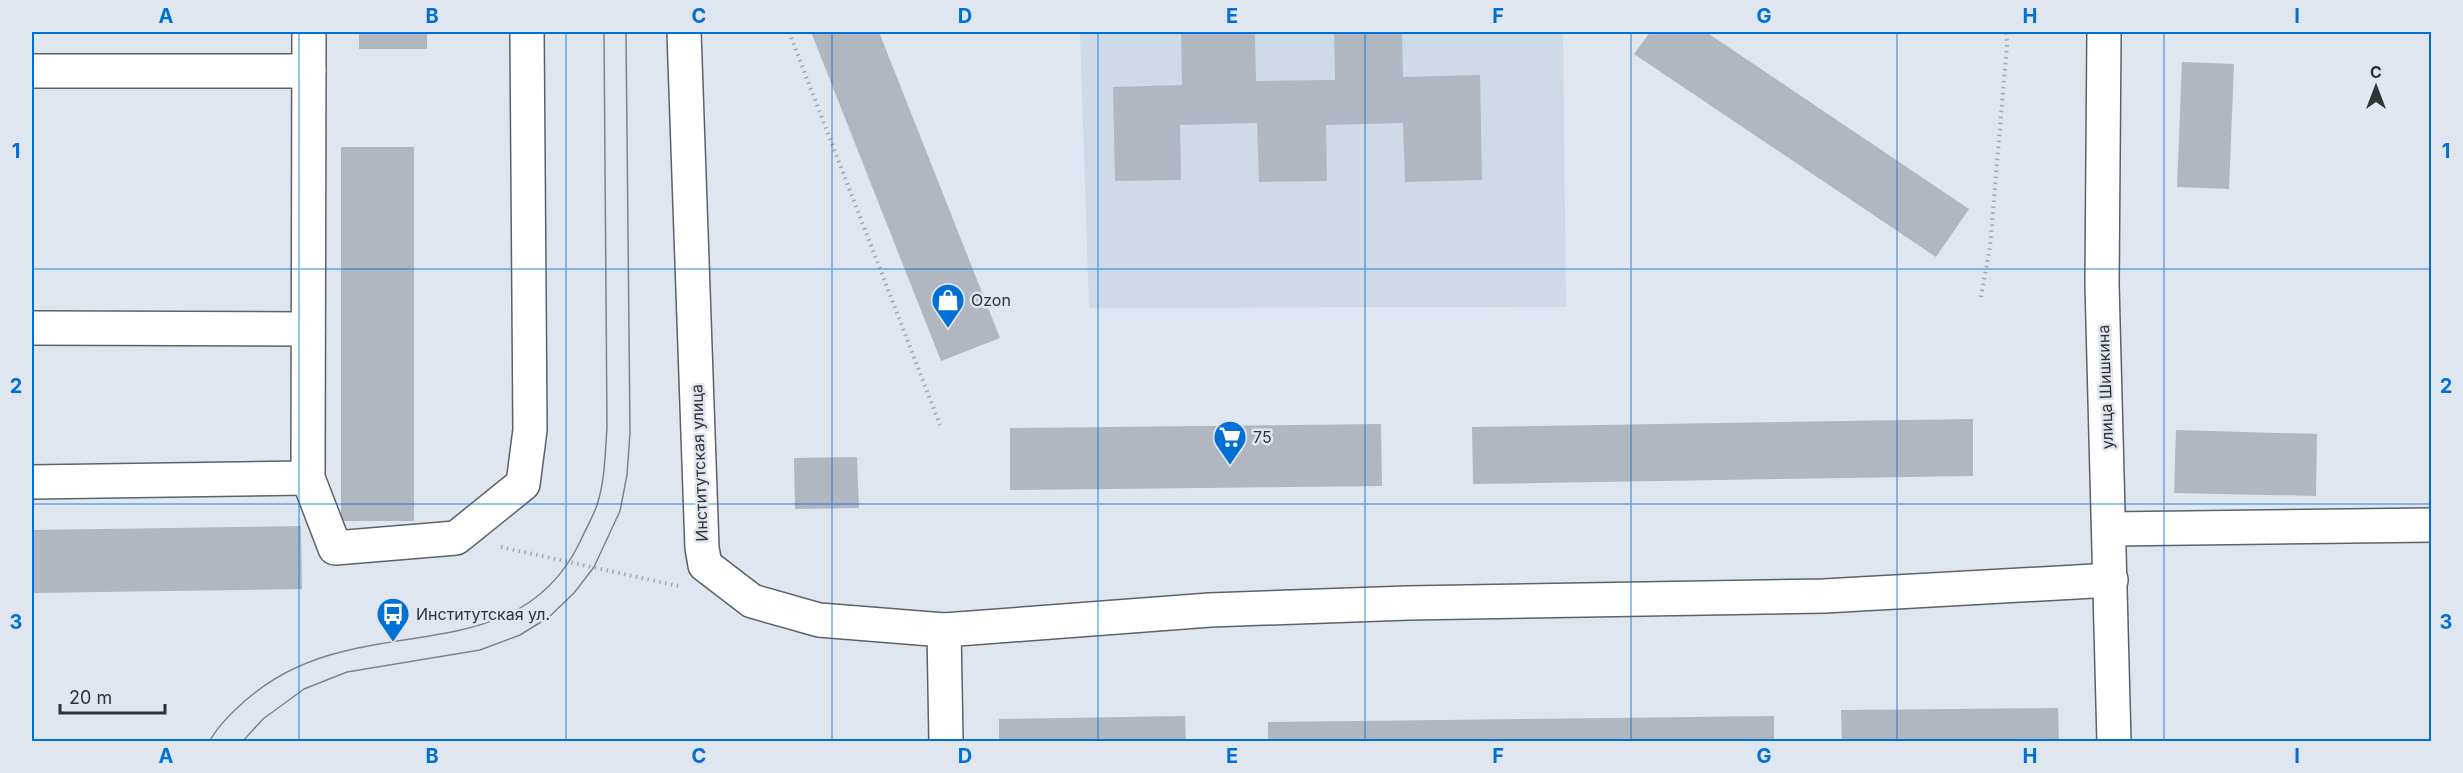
<svg xmlns="http://www.w3.org/2000/svg" width="2463" height="773" font-family="Inter,sans-serif">
	<style>
		.built { fill: #cedae8 }
		.building { fill: #b0b7c0 }
		.lines { fill: none; stroke-linecap: round; stroke-linejoin: round }
		.minor-casing { stroke: #5c626a; stroke-width: 36 }
		.major-casing { stroke: #5c626a; stroke-width: 36 }
		.path { stroke: #a4a9b0; stroke-width: 4; stroke-dasharray: 1.5 4.5; stroke-linecap: butt }
		.minor { stroke: #fff; stroke-width: 33 }
		.major { stroke: #fff; stroke-width: 33 }
		.tram { stroke: #7f848a; stroke-width: 1.5 }
		.grid { fill: none; stroke: #0070d7; stroke-width: 1.5; stroke-opacity: 0.55 }
		.labels { text-anchor: middle; stroke-width: 5; stroke-linejoin: round; paint-order: stroke }
		.poi-label { font-size: 16px; fill: #303336; stroke: #dfe6ef; text-anchor: start }
		.street-label { font-size: 16px; fill: #303336; stroke: #dfe6ef }
		.neatline { fill: none; stroke: #0070d7; stroke-width: 2 }
		.grid-label { font-size: 20px; text-anchor: middle; font-weight: bold; fill: #0070d7 }
	</style>
	<rect width="100%" height="100%" fill="#dfe6ef"/>
	<polygon class="built" points="1080,32 1563,32 1566,307 1089,308"/>
	<g class="building">
		<rect x="359" y="32" width="68" height="17"/>
		<polygon points="811,32 879,32 1000,338 941,361"/>
		<polygon points="1181,32 1255,32 1256,81 1335,80 1334,32 1402,32 1403,77 1480,75 1482,180 1405,182 1403,123 1326,125 1327,181 1259,182 1257,123 1180,125 1181,180 1115,181 1113,87 1182,85"/>
		<polygon points="1650,32 1706,32 1969,209 1936,257 1634,54"/>
		<polygon points="2182,62 2234,64 2229,189 2177,187"/>
		<rect x="341" y="147" width="73" height="374"/>
		<polygon points="1973,419 1973,476 1473,484 1472,427"/>
		<polygon points="1381,424 1382,486 1010,490 1010,428"/>
		<polygon points="2176,430 2317,434 2316,496 2174,493"/>
		<polygon points="857,457 859,508 795,509 794,458"/>
		<polygon points="301,526 302,589 32,593 32,530"/>
		<polygon points="2058,708 2059,742 1842,742 1841,710"/>
		<polygon points="1185,716 1186,742 999,742 999,719"/>
		<polygon points="1774,716 1774,742 1268,742 1268,722"/>
	</g>
	<g class="lines">
		<g class="minor-casing">
			<g id="minor">
				<polyline points="309,32 308,478 335,548 456,538 523,484 530,430 527,32"/>
				<polyline points="684,32 702,548 705,565 752,601 819,620 944,630 1210,610 1408,603 1824,596 2111,580"/>
				<polyline points="32,71 309,71"/>
				<polyline points="32,328 308,329"/>
				<polyline points="32,482 308,478"/>
				<polyline points="2110,529 2432,525"/>
				<polyline points="944,630 946,742"/>
			</g>
		</g>
		<g class="major-casing">
			<polyline id="major" points="2104,32 2102,284 2114,742"/>
		</g>
		<g class="path">
			<polyline points="789,32 940,425"/>
			<polyline points="1981,297 1990,247 2007,44 2006,32"/>
			<polyline points="501,547 678,586"/>
		</g>
		<use href="#minor" class="minor"/>
		<use href="#major" class="major"/>
		<g class="tram">
			<path d="M209 742C219 724 236 708 252 695 279 673 311 659 345 651 436 629 532 641 580 542 585 530 593 517 597 505 605 481 605 454 607 428L604 32"/>
			<polyline points="242,742 263,719 304,689 347,672 480,650 520,635 549,617 574,593 594,567 620,511 627,475 630,433 626,32"/>
		</g>
	</g>
	<path class="grid" d="M299 32V742M566 32V742M832 32V742M1098 32V742M1365 32V742M1631 32V742M1897 32V742M2164 32V742M32 269H2432M32 504H2432"/>
	<defs>
		<g id="shop-pin" transform="scale(1.725)"><path d="M0 17L-7.5 6A9.5 9.5 0 1 1 7.5 6Z" fill="#0070d7" stroke="#dfe6ef"/><path d="M-5-2.5h2.3a2.7 3.5 0 0 1 5.4 0H5L5.5 6h-11ZM-1.5-2.5h3a1.5 2.3 0 0 0-3 0Z" fill="#fff"/></g>
		<g id="supermarket-pin" transform="scale(1.725)"><path d="M0 17L-7.5 6A9.5 9.5 0 1 1 7.5 6Z" fill="#0070d7" stroke="#dfe6ef"/><path d="M-6-5.5h2.5l.6 2H6L4.5 2H-2.5L-4.4-4H-6ZM-1.5 3.2a1.3 1.3 0 1 0 .1 0ZM3 3.2a1.3 1.3 0 1 0 .1 0Z" fill="#fff"/></g>
		<g id="bus-pin" transform="scale(1.725)"><path d="M0 17L-7.5 6A9.5 9.5 0 1 1 7.5 6Z" fill="#0070d7" stroke="#dfe6ef"/><path d="M-5-6H5V4H4V6H2V4H-2V6H-4V4H-5ZM-3.5-4V0h7V-4ZM-3.5 1.2v1.5H-2V1.2ZM2 1.2v1.5H3.5V1.2Z" fill="#fff"/></g>
	</defs>
	<g fill-rule="evenodd">
		<use href="#shop-pin" x="948" y="300"/>
		<use href="#supermarket-pin" x="1230" y="437"/>
		<use href="#bus-pin" x="393" y="614"/>
	</g>
	<g class="labels">
		<g class="poi-label">
			<text x="971" y="306">Ozon</text>
			<text x="1253" y="443">75</text>
			<text x="416" y="620">Институтская ул.</text>
		</g>
		<g class="street-label">
			<text transform="translate(2105 387) rotate(-92)" y="6">улица Шишкина</text>
			<text transform="translate(699 463) rotate(-92)" y="6">Институтская улица</text>
		</g>
	</g>
	<rect width="2463" height="773" fill="none" stroke="#dfe6ef" stroke-width="66"/>
	<g transform="translate(2376 87)" stroke="#dfe6ef" stroke-width="4.5" paint-order="stroke">
	<path d="M0-4.5L10 22L0 15L-10 22Z" fill="#303336"/>
	<text y="-9" font-size="16" font-weight="bold" text-anchor="middle" fill="#303336">С</text>
	</g>
	<path d="M60 704v9h105v-9" fill="none" stroke="#303336" stroke-width="3"/>
	<text x="69" y="704" font-size="18" fill="#303336" stroke="#dfe6ef" stroke-width="4.5" paint-order="stroke">20 m</text>
	<rect x="33" y="33" width="2397" height="707" class="neatline"/>
	<g class="grid-label">
		<text x="166" y="23">A</text>
		<text x="432" y="23">B</text>
		<text x="699" y="23">C</text>
		<text x="965" y="23">D</text>
		<text x="1232" y="23">E</text>
		<text x="1498" y="23">F</text>
		<text x="1764" y="23">G</text>
		<text x="2030" y="23">H</text>
		<text x="2297" y="23">I</text>
		<text x="16" y="158">1</text>
		<text x="2446" y="158">1</text>
		<text x="16" y="393">2</text>
		<text x="2446" y="393">2</text>
		<text x="16" y="629">3</text>
		<text x="2446" y="629">3</text>
		<text x="166" y="763">A</text>
		<text x="432" y="763">B</text>
		<text x="699" y="763">C</text>
		<text x="965" y="763">D</text>
		<text x="1232" y="763">E</text>
		<text x="1498" y="763">F</text>
		<text x="1764" y="763">G</text>
		<text x="2030" y="763">H</text>
		<text x="2297" y="763">I</text>
	</g>
</svg>
